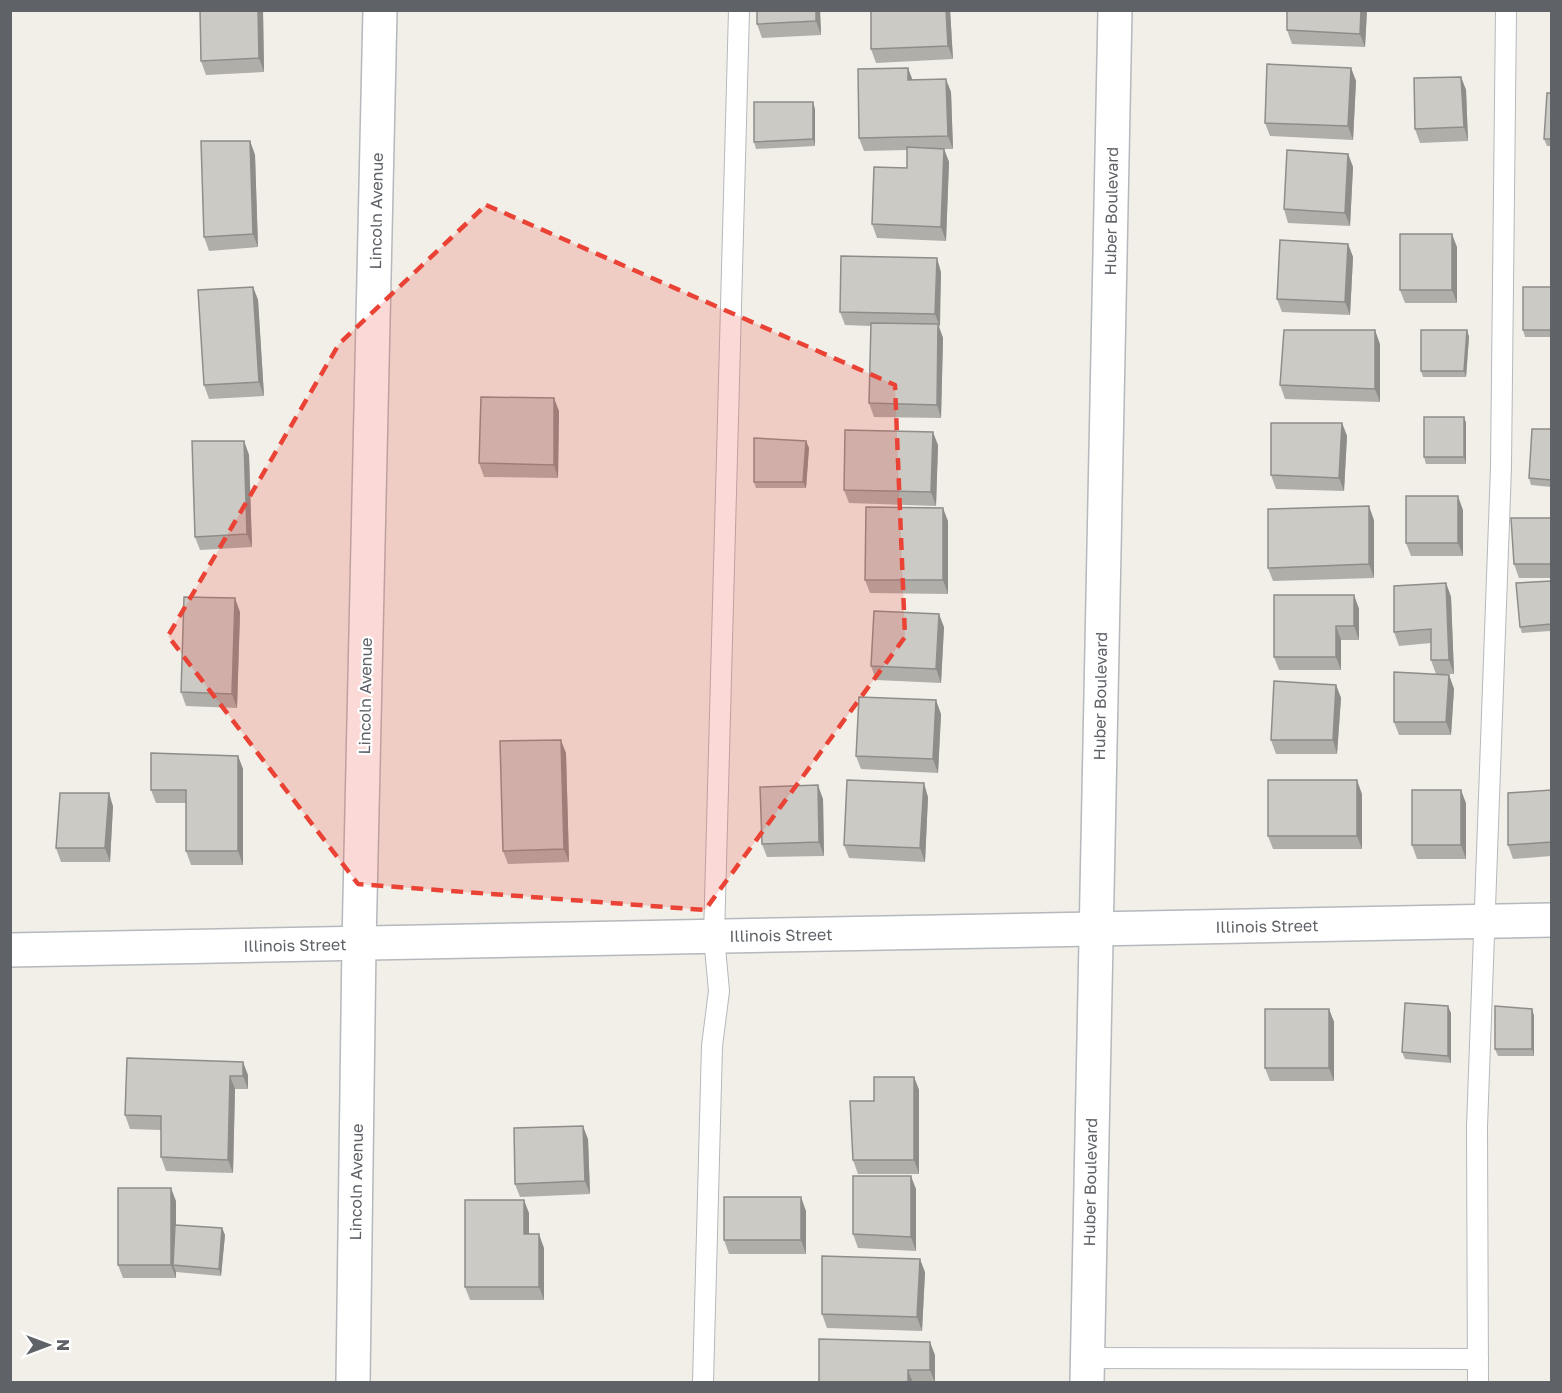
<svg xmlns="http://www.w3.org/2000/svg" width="1562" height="1393" font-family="'Golos Text',sans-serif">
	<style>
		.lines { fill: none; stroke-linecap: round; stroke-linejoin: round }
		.service-casing { stroke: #b5b8bc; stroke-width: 22 }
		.minor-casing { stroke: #b5b8bc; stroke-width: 36 }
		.service { stroke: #fff; stroke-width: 20 }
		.minor { stroke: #fff; stroke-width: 33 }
		.wall { fill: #afaea9 }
		.shaded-wall { fill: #8f8d8a }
		.building { fill: #cccac5; stroke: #8f8d8a; stroke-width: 1.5 }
		.marked { fill: #ea4335; fill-opacity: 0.2; stroke: #ea4335; stroke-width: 4.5; stroke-dasharray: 12 8; stroke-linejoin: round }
		.labels { text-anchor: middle; stroke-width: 4.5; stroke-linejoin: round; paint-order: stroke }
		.street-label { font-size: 16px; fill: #5f6368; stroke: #fff }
	</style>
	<rect width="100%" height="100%" fill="#f1efe8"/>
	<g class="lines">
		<g class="service-casing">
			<g id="service">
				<polyline points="1087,1358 1478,1359"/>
				<polyline points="703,1382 712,1046 719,991 714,937 739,10"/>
				<polyline points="1478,1382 1477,1127 1501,467 1506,10"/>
			</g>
		</g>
		<g class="minor-casing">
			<g id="minor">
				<polyline points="10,950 1552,920"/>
				<polyline points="353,1382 359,944 380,10"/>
				<polyline points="1087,1382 1115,10"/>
			</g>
		</g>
		<use href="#service" class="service"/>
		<use href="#minor" class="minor"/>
	</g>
	<g class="wall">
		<polygon points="200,10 263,10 264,72 206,75 201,61"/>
		<polygon points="820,10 821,35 762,38 757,24"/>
		<polygon points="950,10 953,59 876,63 871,49"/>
		<polygon points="1367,10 1365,47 1292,44 1287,30"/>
		<polygon points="1351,68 1356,81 1353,140 1270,136 1265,123"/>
		<polygon points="1461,77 1466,90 1468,141 1420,143 1415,129"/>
		<polygon points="913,80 951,92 953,149 944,149 949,162 946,241 877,238 872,224 907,168 907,150 864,151 859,138"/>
		<polygon points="1551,93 1551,146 1547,146 1544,139"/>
		<polygon points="815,109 815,146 756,149 754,142"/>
		<polygon points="250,141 255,155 258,247 209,251 204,237"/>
		<polygon points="1348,154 1353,167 1350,226 1288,223 1284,209"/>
		<polygon points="1348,244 1353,257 1350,315 1282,312 1277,299"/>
		<polygon points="1457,247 1457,303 1405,303 1400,290"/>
		<polygon points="941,272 939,327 943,338 941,418 874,417 869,403 871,326 845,325 840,312"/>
		<polygon points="253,287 258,300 264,396 209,399 204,385"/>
		<polygon points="1551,287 1551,337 1525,337 1523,330"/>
		<polygon points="1467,330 1469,337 1466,377 1423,377 1421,371"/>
		<polygon points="1380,344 1380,402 1285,399 1280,385"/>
		<polygon points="559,411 558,478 484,477 479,463"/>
		<polygon points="1464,417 1466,423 1466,464 1426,464 1424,457"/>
		<polygon points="1342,423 1347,436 1344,491 1276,489 1271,475"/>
		<polygon points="1551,429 1551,487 1531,485 1529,478"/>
		<polygon points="244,441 249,455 252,547 200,550 195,537"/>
		<polygon points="806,441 809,448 806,488 756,488 754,482"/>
		<polygon points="938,445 936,506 849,503 844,490"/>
		<polygon points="1463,510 1463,556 1411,556 1406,543"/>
		<polygon points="1551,518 1551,578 1519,578 1514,564"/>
		<polygon points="1374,520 1374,578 1273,581 1268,568"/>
		<polygon points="948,521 948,594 870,593 865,580"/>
		<polygon points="1551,581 1551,631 1522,633 1520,627"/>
		<polygon points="1446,583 1451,597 1454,674 1436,674 1431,660 1431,643 1399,646 1394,632"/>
		<polygon points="1354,595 1359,609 1359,640 1341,640 1341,670 1279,670 1274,657"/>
		<polygon points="240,612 237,708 186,706 181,692"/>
		<polygon points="944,627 941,683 876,680 871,666"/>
		<polygon points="1449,675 1454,689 1451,735 1399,735 1394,722"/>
		<polygon points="1336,685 1341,698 1337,754 1276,754 1271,740"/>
		<polygon points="941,714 938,773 861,769 856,756"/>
		<polygon points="566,753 569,862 508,864 503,851"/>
		<polygon points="238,756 243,769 243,865 191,865 186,851 186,803 156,803 151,790"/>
		<polygon points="1551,790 1551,856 1513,859 1508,845"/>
		<polygon points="1362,794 1362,849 1273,849 1268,836"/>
		<polygon points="928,797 925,862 849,858 844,845"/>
		<polygon points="823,799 824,856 767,857 762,844"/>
		<polygon points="1466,803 1466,859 1417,859 1412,845"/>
		<polygon points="113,806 110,862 61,862 56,848"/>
		<polygon points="1329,1009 1334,1022 1334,1081 1270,1081 1265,1068"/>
		<polygon points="1532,1009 1534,1016 1534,1056 1498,1056 1495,1049"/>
		<polygon points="1451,1013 1451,1063 1405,1059 1402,1052"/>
		<polygon points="127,1058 248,1075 248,1089 235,1089 233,1173 166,1171 161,1157 161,1130 130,1129 125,1115"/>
		<polygon points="914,1077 919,1090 919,1174 858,1174 853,1160 874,1101"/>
		<polygon points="588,1139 590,1194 520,1197 515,1184"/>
		<polygon points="916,1189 916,1251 858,1248 853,1234"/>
		<polygon points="176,1201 176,1225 222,1228 225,1235 221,1276 176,1272 176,1278 123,1278 118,1265"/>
		<polygon points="806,1211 806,1254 729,1254 724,1240"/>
		<polygon points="529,1213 529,1234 544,1248 544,1300 470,1300 465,1287"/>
		<polygon points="925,1272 922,1331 827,1328 822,1314"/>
		<polygon points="935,1355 935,1383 819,1383"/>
	</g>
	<g class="shaded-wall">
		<polygon points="258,10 263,10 264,72 259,58"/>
		<polygon points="816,10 820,10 821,35 816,21"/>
		<polygon points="946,10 950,10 953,59 948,46"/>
		<polygon points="1361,10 1367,10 1365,47 1360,34"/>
		<polygon points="908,68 913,81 908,80"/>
		<polygon points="1351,68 1356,81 1353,140 1348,126"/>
		<polygon points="1461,77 1466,90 1468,141 1464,127"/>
		<polygon points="946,79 951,92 953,149 948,136"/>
		<polygon points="813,102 815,109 815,146 813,139"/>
		<polygon points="250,141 255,155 258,247 253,234"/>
		<polygon points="944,149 949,162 946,241 941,227"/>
		<polygon points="1348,154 1353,167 1350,226 1345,213"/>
		<polygon points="1452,234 1457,247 1457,303 1452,290"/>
		<polygon points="1348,244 1353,257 1350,315 1345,302"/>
		<polygon points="937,258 941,272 940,327 935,314"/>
		<polygon points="253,287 258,300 264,396 259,382"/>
		<polygon points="938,324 943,338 941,418 937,405"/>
		<polygon points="1375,330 1380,344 1380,402 1375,389"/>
		<polygon points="1467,330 1469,337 1466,377 1464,371"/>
		<polygon points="554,398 559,411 558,478 554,465"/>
		<polygon points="1464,417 1466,423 1466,464 1464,457"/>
		<polygon points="1342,423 1347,436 1344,491 1339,478"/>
		<polygon points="933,432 938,445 936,506 931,492"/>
		<polygon points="244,441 249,455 252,547 247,534"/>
		<polygon points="806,441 809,448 806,488 803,482"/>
		<polygon points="1458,496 1463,510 1463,556 1458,543"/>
		<polygon points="1369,506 1374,520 1374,578 1369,564"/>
		<polygon points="943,508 948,521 948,594 943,580"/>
		<polygon points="1446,583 1451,597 1454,674 1449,660"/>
		<polygon points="1354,595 1359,609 1359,640 1354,626"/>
		<polygon points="235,598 240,612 237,708 232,694"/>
		<polygon points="939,614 944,627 941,683 936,669"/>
		<polygon points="1336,626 1341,640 1341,670 1336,657"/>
		<polygon points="1449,675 1454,689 1451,735 1446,722"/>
		<polygon points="1336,685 1341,698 1337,754 1333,740"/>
		<polygon points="936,700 941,714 938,773 933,759"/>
		<polygon points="561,740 566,753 569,862 564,849"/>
		<polygon points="238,756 243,769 243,865 238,851"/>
		<polygon points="1357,780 1362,794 1362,849 1357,836"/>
		<polygon points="924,783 928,797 925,862 920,848"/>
		<polygon points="818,785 823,799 824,856 819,842"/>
		<polygon points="1461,790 1466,803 1466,859 1461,845"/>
		<polygon points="109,793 113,806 110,862 105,848"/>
		<polygon points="1448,1006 1451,1013 1451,1063 1448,1056"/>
		<polygon points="1329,1009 1334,1022 1334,1081 1329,1068"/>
		<polygon points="1532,1009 1534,1016 1534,1056 1532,1049"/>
		<polygon points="243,1062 248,1075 248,1089 243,1076"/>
		<polygon points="230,1076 235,1089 233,1173 228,1160"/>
		<polygon points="914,1077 919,1090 919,1174 914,1160"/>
		<polygon points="583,1126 588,1139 590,1194 585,1181"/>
		<polygon points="911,1176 916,1189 916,1251 911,1237"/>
		<polygon points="171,1188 176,1201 176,1265 173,1265 176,1272 176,1278 171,1265"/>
		<polygon points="801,1197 806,1211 806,1254 801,1240"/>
		<polygon points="524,1200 529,1213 529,1248 524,1234"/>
		<polygon points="222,1228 225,1235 221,1276 219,1269"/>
		<polygon points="539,1234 544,1248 544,1300 539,1287"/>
		<polygon points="920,1259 925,1272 922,1331 917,1317"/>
		<polygon points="930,1342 935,1355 935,1383 930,1370"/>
		<polygon points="908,1370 913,1383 908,1383"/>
	</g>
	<g class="building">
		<polygon points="200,10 258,10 259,58 201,61"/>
		<polygon points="757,10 816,10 816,21 757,24"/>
		<polygon points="871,10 946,10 948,46 871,49"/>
		<polygon points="1287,10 1361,10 1360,34 1287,30"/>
		<polygon points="1267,64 1351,68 1348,126 1265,123"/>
		<polygon points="908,68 908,80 946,79 948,136 859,138 858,69"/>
		<polygon points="1461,77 1464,127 1415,129 1414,78"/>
		<polygon points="1547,93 1551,93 1551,139 1544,139"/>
		<polygon points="754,102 813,102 813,139 754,142"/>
		<polygon points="201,141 250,141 253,234 204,237"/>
		<polygon points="907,147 944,149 941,227 872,224 874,167 907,168"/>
		<polygon points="1287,150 1348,154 1345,213 1284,209"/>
		<rect x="1400" y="234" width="52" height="56"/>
		<polygon points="1280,240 1348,244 1345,302 1277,299"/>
		<polygon points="841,256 937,258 935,314 840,312"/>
		<polygon points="253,287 259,382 204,385 198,290"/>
		<rect x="1523" y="287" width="28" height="43"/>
		<polygon points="871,323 938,324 937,405 869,403"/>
		<polygon points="1284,330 1375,330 1375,389 1280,385"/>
		<polygon points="1421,330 1467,330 1464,371 1421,371"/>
		<polygon points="481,397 554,398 554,465 479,463"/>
		<rect x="1424" y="417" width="40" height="40"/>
		<polygon points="1271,423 1342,423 1339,478 1271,475"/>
		<polygon points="1532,429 1551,429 1551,480 1529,478"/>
		<polygon points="845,430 933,432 931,492 844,490"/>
		<polygon points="754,438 806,441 803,482 754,482"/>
		<polygon points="192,441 244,441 247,534 195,537"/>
		<rect x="1406" y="496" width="52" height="47"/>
		<polygon points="1369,506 1369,564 1268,568 1268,509"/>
		<polygon points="866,507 943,508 943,580 865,580"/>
		<polygon points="1511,518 1551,518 1551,564 1514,564"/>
		<polygon points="1551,581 1551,624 1520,627 1516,583"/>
		<polygon points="1446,583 1449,660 1431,660 1431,629 1394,632 1394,586"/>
		<polygon points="1274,595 1354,595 1354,626 1336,626 1336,657 1274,657"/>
		<polygon points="184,597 235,598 232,694 181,692"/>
		<polygon points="874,611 939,614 936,669 871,666"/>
		<polygon points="1394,672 1449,675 1446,722 1394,722"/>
		<polygon points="1274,681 1336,685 1333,740 1271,740"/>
		<polygon points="859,697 936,700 933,759 856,756"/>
		<polygon points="561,740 564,849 503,851 500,741"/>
		<polygon points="151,753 238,756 238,851 186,851 186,790 151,790"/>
		<polygon points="847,780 924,783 920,848 844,845"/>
		<rect x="1268" y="780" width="89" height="56"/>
		<polygon points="818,785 819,842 762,844 760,787"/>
		<rect x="1412" y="790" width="49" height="55"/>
		<polygon points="1551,790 1551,842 1508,845 1508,793"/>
		<polygon points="60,793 109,793 105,848 56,848"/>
		<polygon points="1405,1003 1448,1006 1448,1056 1402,1052"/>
		<polygon points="1495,1006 1532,1009 1532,1049 1495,1049"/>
		<rect x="1265" y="1009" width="64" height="59"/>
		<polygon points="127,1058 243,1062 243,1076 230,1076 228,1160 161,1157 161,1116 125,1115"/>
		<polygon points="874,1077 914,1077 914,1160 853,1160 850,1101 874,1101"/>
		<polygon points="583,1126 585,1181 515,1184 514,1128"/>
		<polygon points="853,1176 911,1176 911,1237 853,1234"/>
		<rect x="118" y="1188" width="53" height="77"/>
		<rect x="724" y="1197" width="77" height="43"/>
		<polygon points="465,1200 524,1200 524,1234 539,1234 539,1287 465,1287"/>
		<polygon points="175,1225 222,1228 219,1269 173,1265"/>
		<polygon points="822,1256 920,1259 917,1317 822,1314"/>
		<polygon points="819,1339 930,1342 930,1370 908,1370 908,1383 819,1383"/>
	</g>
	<path class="marked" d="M486 205 895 385 905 637 705 910 358 884 168 636 339 344Z"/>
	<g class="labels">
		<g class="street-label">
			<text transform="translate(376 211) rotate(-89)" y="6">Lincoln Avenue</text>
			<text transform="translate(1111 211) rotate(-89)" y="6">Huber Boulevard</text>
			<text transform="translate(365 696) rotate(-89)" y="6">Lincoln Avenue</text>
			<text transform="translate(1100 696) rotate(-89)" y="6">Huber Boulevard</text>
			<text transform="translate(1267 926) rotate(-1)" y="6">Illinois Street</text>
			<text transform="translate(781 935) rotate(-1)" y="6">Illinois Street</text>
			<text transform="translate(295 945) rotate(-1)" y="6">Illinois Street</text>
			<text transform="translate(356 1182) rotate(-89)" y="6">Lincoln Avenue</text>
			<text transform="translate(1090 1182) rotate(-89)" y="6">Huber Boulevard</text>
		</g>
	</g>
	<rect width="1562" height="1393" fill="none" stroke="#5f6368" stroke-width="24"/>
	<g transform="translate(48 1345) rotate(90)" stroke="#ffffff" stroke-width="4.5" paint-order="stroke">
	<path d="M0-4.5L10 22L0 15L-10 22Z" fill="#5f6368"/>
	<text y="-9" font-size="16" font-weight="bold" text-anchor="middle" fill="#5f6368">N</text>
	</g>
</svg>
